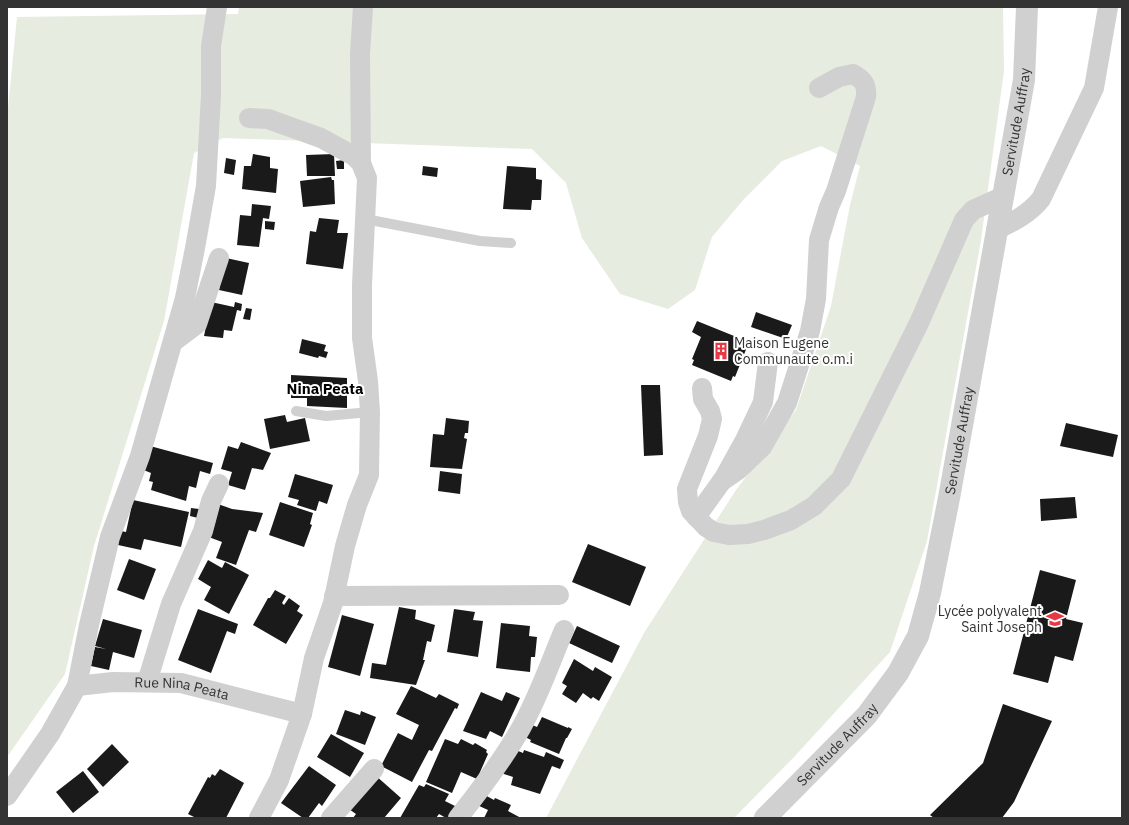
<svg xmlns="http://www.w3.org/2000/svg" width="1129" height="825" font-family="'IBM Plex Sans',sans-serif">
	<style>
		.green { fill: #e6ecdf }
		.building { fill: #1a1a1a }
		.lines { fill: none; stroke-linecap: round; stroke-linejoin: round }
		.service { stroke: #d0d0d0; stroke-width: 10 }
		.minor { stroke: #d0d0d0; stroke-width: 20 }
		.tertiary { stroke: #d0d0d0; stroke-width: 22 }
		.labels { text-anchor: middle; stroke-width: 4; stroke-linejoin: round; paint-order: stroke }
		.street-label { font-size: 14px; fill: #333; stroke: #fff }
		.poi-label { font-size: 14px; fill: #333; stroke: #fff; text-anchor: start }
		.neighbourhood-label { font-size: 15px; font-weight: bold; fill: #000; stroke: #fff }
	</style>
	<rect width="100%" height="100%" fill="#fff"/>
	<polygon class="green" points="239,7 1003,7 1004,71 981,240 927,541 890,652 795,756 734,818 546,818 644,633 736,490 796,410 831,306 850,205 860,166 821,146 782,161 744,199 712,237 695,290 668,309 620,294 582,238 566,183 532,149 223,138 194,153 164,321 94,546 65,674 7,757 7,118 17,17 238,14"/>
	<g class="building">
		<polygon points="253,154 270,157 270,168 278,169 276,193 242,189 244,166 251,166"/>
		<polygon points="334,154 335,176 307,176 306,155"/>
		<polygon points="226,158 236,160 234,175 224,173"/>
		<polygon points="344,160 344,169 337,169 336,161"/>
		<polygon points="423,166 438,168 437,177 422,175"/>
		<polygon points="507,166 536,168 536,179 542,180 541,200 532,200 531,210 503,209"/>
		<polygon points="331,177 332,180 334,180 335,204 303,207 300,181"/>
		<polygon points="252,204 271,206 269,219 263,218 259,247 237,245 240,215 251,216"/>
		<polygon points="319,218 339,220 337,233 348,233 343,269 306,264 310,231 316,232"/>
		<polygon points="265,221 275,222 274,230 265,229"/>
		<polygon points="226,258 249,263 242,295 219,290"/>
		<polygon points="211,302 234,307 235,302 242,304 241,311 237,310 232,331 224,330 223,338 204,336"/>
		<polygon points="246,308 252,309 250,320 243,319"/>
		<polygon points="756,312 792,325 786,339 751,327"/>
		<polygon points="697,321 749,342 735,377 733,376 731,381 692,365 694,360 692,359 701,337 692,332"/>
		<polygon points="302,339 326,345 324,351 328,352 326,358 319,356 318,358 299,353"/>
		<polygon points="291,375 347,378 347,408 307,406 307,398 291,398"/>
		<polygon points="641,385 660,385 663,455 644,456"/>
		<polygon points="285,415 287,422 305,418 310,441 270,449 264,419"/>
		<polygon points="446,418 469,421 468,433 465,433 464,438 467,439 462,469 430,467 433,434 444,435"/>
		<polygon points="1066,423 1118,435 1113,457 1060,446"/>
		<polygon points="241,442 271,453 263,470 252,468 245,490 228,485 232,472 221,469 228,446 238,449"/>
		<polygon points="150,446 213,463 210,474 200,471 196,488 189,486 186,501 151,490 153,482 149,481 151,473 141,469"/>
		<polygon points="440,471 462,474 460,494 438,491"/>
		<polygon points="295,474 333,485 327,504 319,501 316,511 297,505 299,500 288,497"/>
		<polygon points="1075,497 1077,518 1041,521 1040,499"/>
		<polygon points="133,500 189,512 181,547 144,539 141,550 118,545 121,531 126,532"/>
		<polygon points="280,502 313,513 310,524 312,525 304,547 269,535"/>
		<polygon points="218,504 232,509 263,513 256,532 249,530 236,565 216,558 222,542 206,536"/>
		<polygon points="191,508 199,509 198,518 190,516"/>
		<polygon points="588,544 646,567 630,606 572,582"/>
		<polygon points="129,559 156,569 144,600 117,590"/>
		<polygon points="208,560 222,568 225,562 249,575 229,614 204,600 211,587 198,579"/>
		<polygon points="1040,570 1076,580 1066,619 1083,623 1073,661 1055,656 1048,683 1013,674"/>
		<polygon points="275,590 286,596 282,603 284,605 289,598 300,606 297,611 303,615 286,644 253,625 268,598 270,598"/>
		<polygon points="399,607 416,610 415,619 435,625 431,642 427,641 423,660 425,660 416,685 370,678 372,663 386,665"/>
		<polygon points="198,609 238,624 235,634 227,631 211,673 178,660"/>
		<polygon points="454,609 475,612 473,620 483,621 478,657 447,652"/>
		<polygon points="342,615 374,624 360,676 328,667"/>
		<polygon points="103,619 142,630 134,658 113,652 109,670 91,666 95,647 106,649 95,646"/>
		<polygon points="501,623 530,626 529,636 537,637 535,657 531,657 530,672 496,668"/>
		<polygon points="577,626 620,646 612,663 569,643"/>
		<polygon points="574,659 593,671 595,667 612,677 599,701 593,697 591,699 583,693 576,703 562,694 567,686 562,683"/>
		<polygon points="411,686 436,698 439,694 459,704 457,709 455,708 432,751 429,750 412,782 381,766 398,733 412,740 419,725 396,714"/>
		<polygon points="481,692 502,701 506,692 520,698 502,737 490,731 486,739 463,731"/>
		<polygon points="1003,704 1052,721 1014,802 1002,818 934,818 930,815 983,763"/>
		<polygon points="345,710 360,715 361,711 376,717 365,745 336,734"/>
		<polygon points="542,717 568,728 568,727 572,729 567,738 566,738 559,754 530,742 531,740 525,737 532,725 537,727"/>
		<polygon points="331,734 364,753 350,777 317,757"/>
		<polygon points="445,739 458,744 461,739 473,745 475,743 487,750 486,752 488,754 477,779 461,772 452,793 426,782"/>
		<polygon points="112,744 129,762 103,787 87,769"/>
		<polygon points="516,750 523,753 524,750 544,757 546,752 564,760 560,769 552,766 540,794 511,785 513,777 501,773"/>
		<polygon points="309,766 336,785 322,806 319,803 308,818 303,818 281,803"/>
		<polygon points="220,769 244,783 226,818 196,818 188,814 208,777 210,778 212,774 215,776"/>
		<polygon points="83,771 99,792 73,813 56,792"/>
		<polygon points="375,775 401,798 384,818 353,818 356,814 346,807"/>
		<polygon points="426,784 449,794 445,801 457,807 450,818 446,818 439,814 436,818 400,818 419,785 424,787"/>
		<polygon points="483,794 494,800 495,798 511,805 508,811 521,818 484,818 488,810 477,805"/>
	</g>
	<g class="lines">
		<g class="service">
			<polyline points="365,219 480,241 511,243"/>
			<polyline points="296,411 326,416 370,412"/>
		</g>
		<g class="minor">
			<polyline points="249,118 268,119 321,138 354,156 361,163 367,178 362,285 362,338 368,381 370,412 369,475 357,505 345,546 333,603 314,658 302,714"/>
			<polyline points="361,163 360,54 363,7"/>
			<path d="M996 230C1013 222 1029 214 1041 199L1094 88 1108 7"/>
			<polyline points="173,342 197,324 219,258"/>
			<polyline points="702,388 703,399 710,411 712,419 708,436 687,489 688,502 691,511 706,527 714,532 729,535 748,534 764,530 791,520 814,506 841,479 919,323 964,220 973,210 1002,197"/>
			<path d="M722 481 738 470 762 447 787 403 810 331 816 299 819 240 829 207 836 191 866 97C867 85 864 80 853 74L839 77 819 88"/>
			<polyline points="696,517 724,478 745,440 763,402 768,362"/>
			<polyline points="334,596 559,595"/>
			<polyline points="147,682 171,604 203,531 211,501 219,484"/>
			<polyline points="77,686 89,625 110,537 140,456 185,298 195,248 206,186 211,95 211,46 217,7"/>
			<path id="s1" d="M7 796 50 734 77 686 113 682 181 683 302 714 279 780 259 818"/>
			<polyline points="331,818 374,769"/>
			<path d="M458 818C481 789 503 760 521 728 539 696 550 663 564 630"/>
		</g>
		<path class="tertiary" id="s2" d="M765 818 867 715 898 673 918 636 930 593 949 498 1024 80 1027 7"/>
	</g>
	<defs>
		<g id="building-bare" transform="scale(1.38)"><path d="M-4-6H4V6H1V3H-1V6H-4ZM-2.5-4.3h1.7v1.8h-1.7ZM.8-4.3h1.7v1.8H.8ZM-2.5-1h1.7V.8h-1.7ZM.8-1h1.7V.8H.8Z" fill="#e63946" stroke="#fff" stroke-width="2.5" paint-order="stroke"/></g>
		<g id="school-bare" transform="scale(1.38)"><path d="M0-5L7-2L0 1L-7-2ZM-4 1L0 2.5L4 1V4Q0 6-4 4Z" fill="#e63946" stroke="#fff" stroke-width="2.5" paint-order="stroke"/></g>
	</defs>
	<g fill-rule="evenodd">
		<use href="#building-bare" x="721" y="351"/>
		<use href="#school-bare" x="1055" y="619"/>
	</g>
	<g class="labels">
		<g class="street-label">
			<text dy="5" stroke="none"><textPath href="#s2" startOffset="763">Servitude Auffray</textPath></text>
			<text dy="5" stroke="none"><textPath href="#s2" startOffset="439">Servitude Auffray</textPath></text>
			<text dy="5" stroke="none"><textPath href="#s1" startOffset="236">Rue Nina Peata</textPath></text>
			<text dy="5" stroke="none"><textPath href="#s2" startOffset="103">Servitude Auffray</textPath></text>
		</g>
		<g class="poi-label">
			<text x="734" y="348">Maison Eugene<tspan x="734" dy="16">Communaute o.m.i</tspan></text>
			<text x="1042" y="616" text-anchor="end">Lycée polyvalent<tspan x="1042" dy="16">Saint Joseph</tspan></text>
		</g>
		<g class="neighbourhood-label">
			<text x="325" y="394">Nina Peata</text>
		</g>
	</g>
	<rect width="1129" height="825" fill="none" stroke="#333333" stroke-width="16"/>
</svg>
